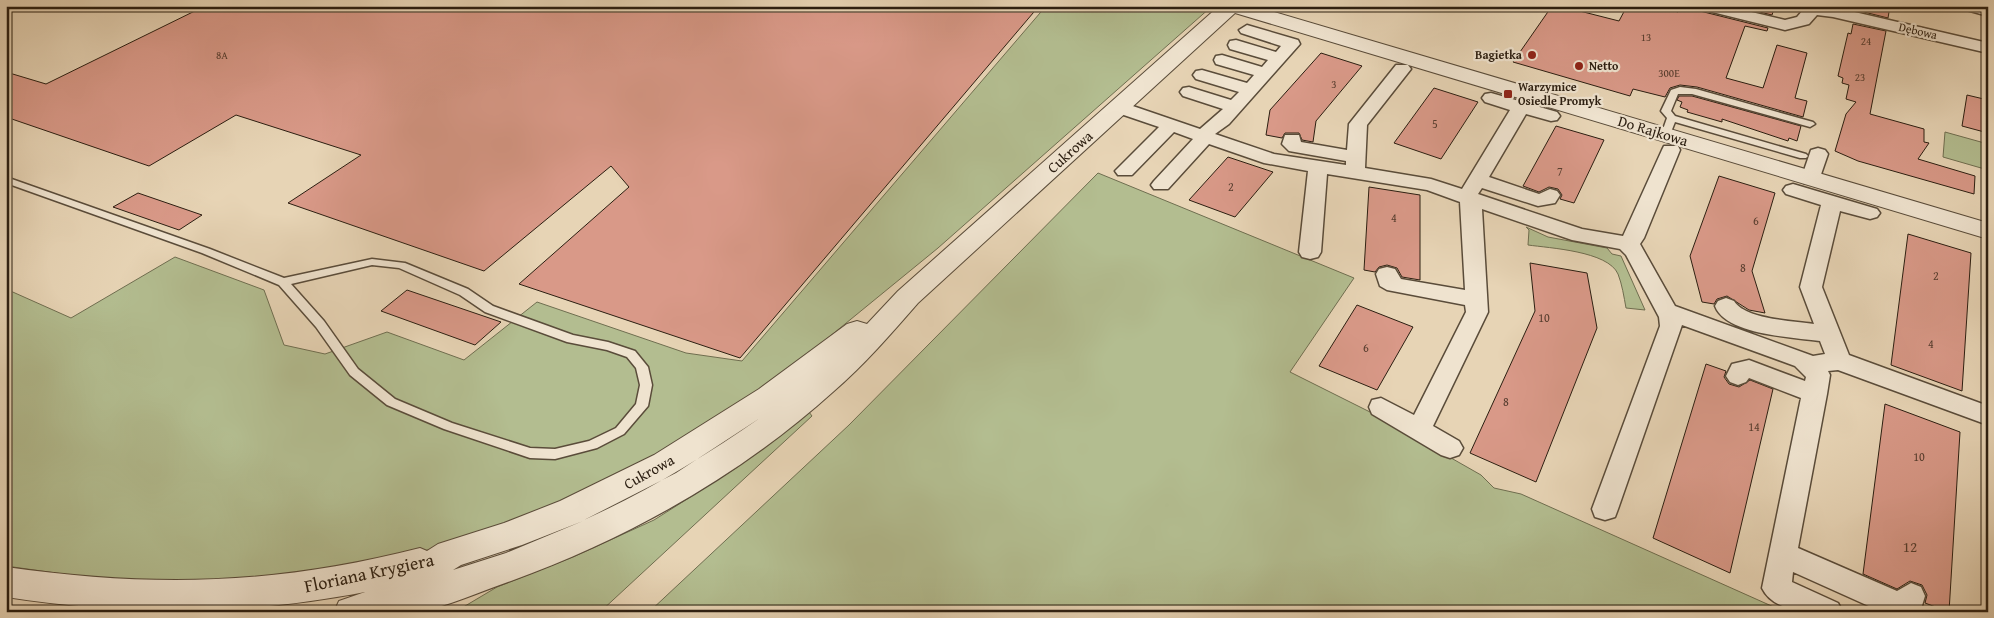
<svg xmlns="http://www.w3.org/2000/svg" width="1994" height="618" font-family="'Gentium Book Plus',serif">
	<style>
		.green { fill: #b3bd90; stroke: #6f6e50 }
		.building { fill: #d99988; stroke: #2b1e11 }
		.lines { fill: none; stroke-linecap: round; stroke-linejoin: round }
		.service-casing { stroke: #5a4c3a; stroke-width: 3 }
		.pedestrian-casing { stroke: #5a4c3a; stroke-width: 3 }
		.minor-casing { stroke: #5a4c3a; stroke-width: 3 }
		.tertiary-casing { stroke: #5a4c3a; stroke-width: 2 }
		.service { fill: #efe3cf; fill-rule: evenodd }
		.pedestrian { fill: #efe3cf; fill-rule: evenodd }
		.minor { fill: #efe3cf; fill-rule: evenodd }
		.tertiary { fill: #efe3cf; fill-rule: evenodd }
		.poi-dot { fill: #8f2418; stroke: #efe3cf; stroke-width: 2 }
		.labels { text-anchor: middle; stroke-width: 4.5; stroke-linejoin: round; paint-order: stroke }
		.far-number-label { font-size: 11px; fill: #563d2f }
		.far-street-label { font-size: 12px; fill: #2b1e11; stroke: #efe3cf }
		.far-poi-label { font-size: 12px; font-weight: bold; fill: #2b1e11; stroke: #efe3cf; text-anchor: start }
		.number-label { font-size: 12px; fill: #563d2f }
		.street-label { font-size: 15px; fill: #2b1e11; stroke: #efe3cf }
		.near-number-label { font-size: 15px; fill: #563d2f }
		.near-street-label { font-size: 18px; fill: #2b1e11; stroke: #efe3cf }
	</style>
	<rect width="100%" height="100%" fill="#e7d4b5"/>
	<filter id="stains"><feTurbulence type="fractalNoise" baseFrequency=".004" numOctaves="4"/><feColorMatrix values="0 0 0 0 .2 0 0 0 0 .09 0 0 0 0 .02 0 0 0 .5 -.17"/></filter>
	<radialGradient id="worn" r=".72"><stop offset=".6" stop-color="#630" stop-opacity="0"/><stop offset="1" stop-color="#630" stop-opacity=".3"/></radialGradient>
	<g class="green">
		<polygon points="1046,6 1211,7 938,248 785,373 663,452 579,494 486,533 414,554 343,570 162,588 6,566 6,289 71,318 175,257 264,290 284,345 325,354 387,332 464,360 537,302 686,353 742,361"/>
		<polygon points="1945,132 1988,144 1988,170 1943,157"/>
		<polygon points="1098,173 1354,278 1290,372 1372,413 1481,475 1494,488 1521,494 1785,612 649,612 849,425"/>
		<path d="M1526 227 1548 237 1607 248 1612 254 1621 256 1645 310 1626 308C1624 297 1622 284 1618 274 1608 251 1549 248 1528 245L1529 230Z"/>
		<polygon points="809,412 812,416 600,612 455,612 497,587 573,557 654,520 736,468"/>
	</g>
	<g class="building">
		<polygon points="205,6 1039,6 740,358 519,284 629,187 611,166 484,271 288,203 361,155 236,115 149,166 6,117 6,72 46,84"/>
		<polygon points="1552,6 1560,6 1619,21 1627,6 1657,6 1678,12 1679,6 1696,6 1700,11 1768,28 1767,31 1745,26 1726,78 1763,88 1777,45 1807,53 1795,98 1807,101 1803,117 1697,87 1680,85 1670,88 1665,97 1633,89 1630,96 1513,62"/>
		<polygon points="1735,6 1775,6 1772,15"/>
		<polygon points="1857,6 1890,6 1888,18 1856,10"/>
		<polygon points="1853,24 1886,31 1870,114 1924,129 1924,142 1929,143 1918,159 1975,176 1974,194 1858,161 1835,151 1846,114 1856,102 1846,99 1849,85 1842,83 1843,78 1838,76 1848,33 1851,34"/>
		<polygon points="1321,53 1362,66 1316,121 1313,142 1302,140 1299,133 1285,133 1282,138 1266,135 1270,110"/>
		<polygon points="1434,88 1478,102 1441,159 1394,143"/>
		<polygon points="1967,95 1988,100 1988,133 1962,126"/>
		<polygon points="1679,96 1692,96 1801,126 1797,141 1789,138 1788,141 1722,119 1722,122 1687,112 1688,110 1680,107 1682,102 1677,100"/>
		<polygon points="1556,126 1604,140 1574,203 1560,199 1562,195 1558,189 1549,187 1539,192 1523,186"/>
		<polygon points="1228,157 1273,172 1235,217 1189,200"/>
		<polygon points="1719,176 1775,193 1752,271 1765,313 1749,310 1727,296 1717,299 1714,304 1702,302 1690,256"/>
		<polygon points="1369,187 1420,195 1420,280 1402,277 1397,268 1387,265 1379,267 1375,272 1364,270"/>
		<polygon points="138,193 202,215 179,230 113,207"/>
		<polygon points="1908,234 1971,253 1962,391 1891,365"/>
		<polygon points="1530,263 1587,273 1597,328 1536,482 1470,453 1535,311"/>
		<polygon points="407,290 501,322 475,345 381,311"/>
		<polygon points="1357,305 1413,327 1377,390 1319,366"/>
		<polygon points="1706,364 1726,371 1724,377 1729,384 1739,387 1750,380 1773,389 1730,573 1653,538"/>
		<polygon points="1885,404 1960,432 1949,612 1925,603 1927,595 1922,585 1910,581 1897,589 1863,574"/>
	</g>
	<g class="lines">
		<g class="service-casing">
			<g id="service">
				<polygon points="1680,87 1696,89 1813,122 1815,124 1810,127 1692,94 1678,94 1671,111 1675,116 1806,154 1808,156 1806,158 1800,158 1675,122 1669,137 1663,137 1661,135 1667,118 1661,111 1671,90"/>
				<path d="M6 177 210 249 284 278 372 259 405 263 468 289 493 306 573 335 608 342 635 351 648 367 652 385 648 406 624 434 597 448 555 459 530 458 444 429 387 405 350 375 316 327 279 285 202 253 6 183ZM372 265 399 268 460 295 485 312 567 342 607 350 627 357 636 368 640 385 636 404 616 428 589 441 555 449 530 448 452 423 395 399 358 369 324 321 291 284Z"/>
			</g>
		</g>
		<g class="pedestrian-casing">
			<polygon id="pedestrian" points="1952,6 1974,6 1988,9 1988,16"/>
		</g>
		<g class="minor-casing">
			<g id="minor">
				<polygon points="1698,6 1726,6 1785,20 1797,17 1803,10 1810,8 1833,7 1988,43 1988,53 1833,17 1817,15 1809,24 1785,30 1700,9"/>
				<path d="M1247 25 1298 40 1300 44 1229 124 1215 134 1274 154 1346 165V161L1289 151 1282 144 1285 135H1299L1301 142 1347 150 1349 124 1396 65H1408L1411 69 1367 125 1365 168 1431 179 1462 189 1510 110 1485 102 1482 98 1485 94 1491 93 1557 112 1560 116 1557 120 1551 121 1526 114 1489 177 1539 194 1550 189 1557 191 1560 195 1555 203 1538 206 1482 188 1478 194 1582 229 1623 236 1662 150 1664 146H1678L1680 150 1644 238 1640 244 1675 306 1813 356 1825 354 1820 341C1792 337 1726 335 1715 306L1718 301 1726 298 1734 301C1745 319 1792 321 1814 324L1800 287 1821 205 1786 194 1783 190 1786 186 1793 184 1877 209 1880 213 1877 217 1870 219 1840 211 1822 287 1849 355 1988 406V425L1838 370 1828 371 1830 375 1827 394 1798 548 1897 591 1911 583 1921 587 1925 596 1920 612H1882L1793 572 1792 582 1838 603 1843 612C1817 612 1775 615 1762 588L1801 398 1749 378 1746 382 1738 385 1730 382 1726 376 1732 364 1749 360 1805 381 1806 377 1795 366 1682 325 1618 509 1615 517 1605 520 1595 517 1592 509 1660 326 1659 317 1626 255 1620 249 1572 240 1482 209 1488 312 1433 426 1459 441 1463 448 1459 455 1450 458 1441 455 1372 414 1369 407 1372 400 1381 398 1414 415 1466 312 1465 305 1387 290 1380 286 1376 274 1379 269 1387 267 1395 269 1401 279 1465 290 1460 202 1427 190 1327 174 1321 252 1318 257 1310 259 1302 257 1299 252 1308 171 1264 163 1209 144 1168 189H1154L1151 185 1154 181 1193 139 1174 132 1132 175H1118L1115 171 1159 127 1112 111 1109 107 1112 103H1124L1200 129 1223 109 1183 96 1180 92 1183 88 1189 87 1231 100 1239 92 1196 79 1193 75 1196 71 1202 70 1247 83 1254 75 1216 64 1214 60 1216 56 1222 55 1262 67 1268 60 1230 49 1228 45 1230 41 1236 40 1276 52 1281 46 1241 33 1239 30Z"/>
				<polygon points="1818,148 1825,150 1828,154 1818,183 1804,183 1801,179 1811,150"/>
			</g>
		</g>
		<g class="tertiary-casing">
			<path id="tertiary" d="M1219 6H1254L1988 223V239L1235 13 918 303C891 334 865 364 834 391 741 475 629 538 511 581 482 591 447 607 417 612 392 616 360 612 334 612L339 601 365 592C240 616 131 616 6 597V567C154 588 275 585 420 548L427 551 438 544 504 523 560 501 654 455 759 389 847 324 857 321 867 324 898 291ZM760 418C704 457 646 492 584 520L676 473ZM583 521 506 553 453 570 461 565 522 545Z"/>
		</g>
		<use href="#service" class="service"/>
		<use href="#pedestrian" class="pedestrian"/>
		<use href="#minor" class="minor"/>
		<use href="#tertiary" class="tertiary"/>
	</g>
	<g class="poi-dot">
		<circle cx="1532" cy="55" r="5"/>
		<circle cx="1579" cy="66" r="5"/>
		<rect x="1503" y="89" width="10" height="10" rx="2.5"/>
	</g>
	<g class="labels">
		<g class="far-number-label">
			<text x="1646" y="41">13</text>
			<text x="1866" y="45">24</text>
			<text x="222" y="59">8A</text>
			<text x="1669" y="77">300E</text>
			<text x="1860" y="81">23</text>
			<text x="1334" y="88">3</text>
		</g>
		<g class="far-street-label">
			<text transform="translate(1918 31) rotate(13)" y="4">Dębowa</text>
		</g>
		<g class="far-poi-label">
			<text x="1522" y="59" text-anchor="end">Bagietka</text>
			<text x="1589" y="70">Netto</text>
			<text x="1518" y="91">Warzymice<tspan x="1518" dy="14">Osiedle Promyk</tspan></text>
		</g>
		<g class="number-label">
			<text x="1435" y="128">5</text>
			<text x="1560" y="176">7</text>
			<text x="1231" y="191">2</text>
			<text x="1394" y="222">4</text>
			<text x="1756" y="225">6</text>
			<text x="1743" y="272">8</text>
			<text x="1936" y="280">2</text>
			<text x="1544" y="322">10</text>
			<text x="1931" y="348">4</text>
			<text x="1366" y="352">6</text>
			<text x="1506" y="406">8</text>
			<text x="1754" y="431">14</text>
			<text x="1919" y="461">10</text>
		</g>
		<g class="street-label">
			<text transform="translate(1653 131) rotate(17)" y="5">Do Rajkowa</text>
			<text transform="translate(1070 152) rotate(-42)" y="5">Cukrowa</text>
			<text transform="translate(649 472) rotate(-29)" y="5">Cukrowa</text>
		</g>
		<g class="near-number-label">
			<text x="1910" y="552">12</text>
		</g>
		<g class="near-street-label">
			<text transform="translate(369 573) rotate(-12)" y="6">Floriana Krygiera</text>
		</g>
	</g>
	<rect width="1994" height="618" fill="none" stroke="#e7d4b5" stroke-width="25"/>
	<rect x="8" y="8" width="1979" height="603" fill="none" stroke="#2b1e11" stroke-width="2.5"/>
	<rect x="12" y="12" width="1969" height="593" fill="none" stroke="#2b1e11"/>
	<rect width="100%" height="100%" filter="url(#stains)"/>
	<rect width="100%" height="100%" fill="url(#worn)"/>
</svg>
